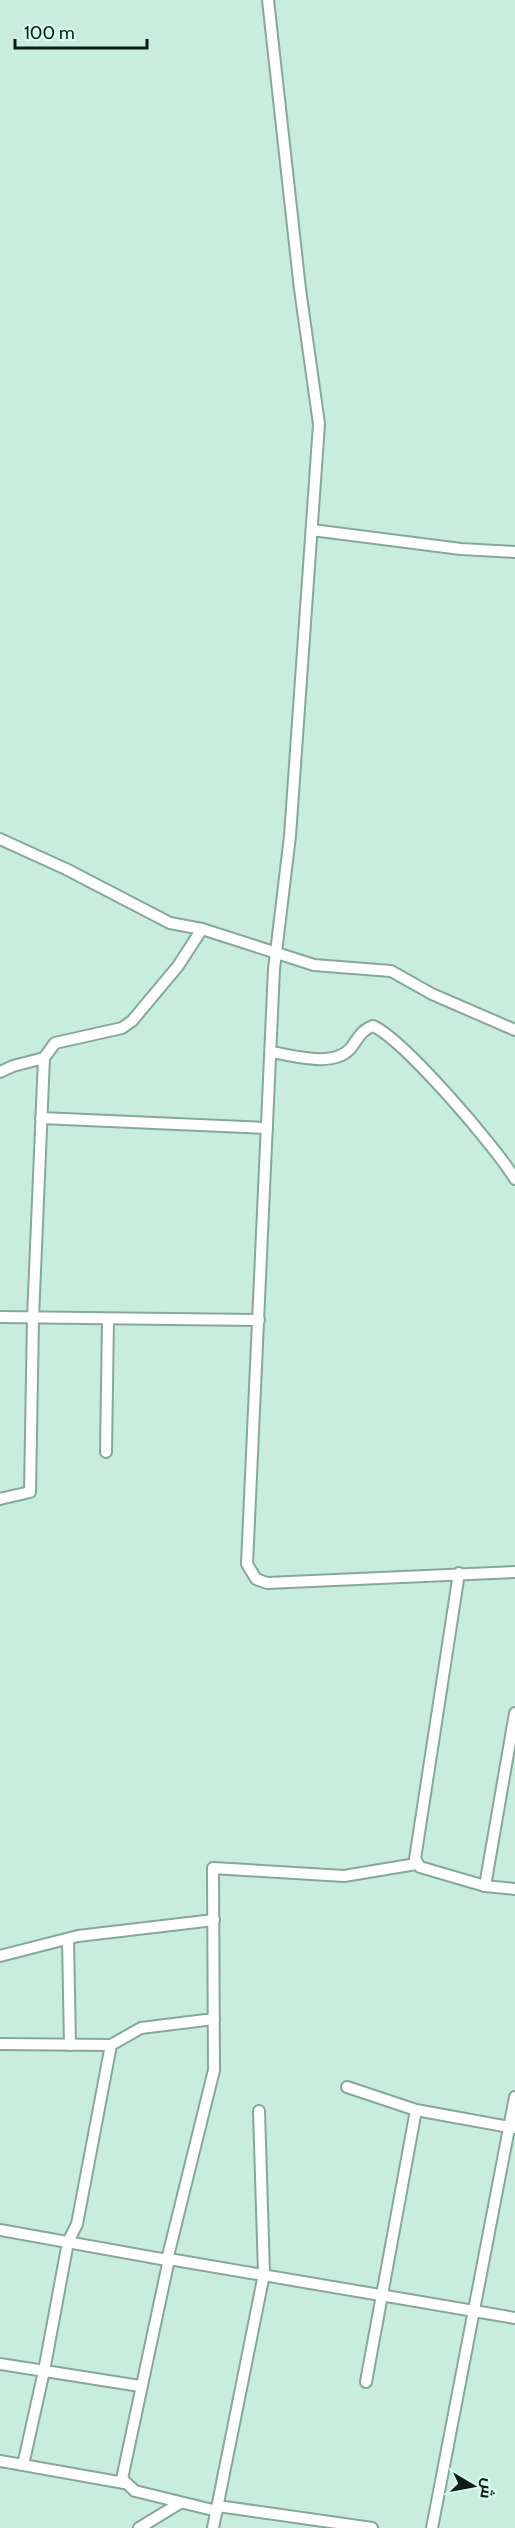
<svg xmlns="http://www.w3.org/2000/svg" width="515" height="2528" font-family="Cabin,Cairo,sans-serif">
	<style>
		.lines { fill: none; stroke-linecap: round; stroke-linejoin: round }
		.minor-casing { stroke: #86a89b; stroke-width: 14 }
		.minor { stroke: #fff; stroke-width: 10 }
	</style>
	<rect width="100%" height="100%" fill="#c8ecde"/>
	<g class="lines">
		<g class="minor-casing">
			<g id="minor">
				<polyline points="268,0 300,289 319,424 290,836 274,969 247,1564 256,1579 267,1583 515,1572"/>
				<polyline points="312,530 461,549 515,552"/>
				<polyline points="0,839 66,869 170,923 202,929 314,965 391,971 432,994 515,1030"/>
				<path d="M271 1052C293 1055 332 1068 350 1049 358 1039 361 1030 373 1026 404 1040 496 1147 515 1179"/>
				<polyline points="0,1072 13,1066 44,1058 55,1043 122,1028 132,1021 178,966 202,929"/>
				<polyline points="41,1118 267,1128"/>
				<polyline points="0,1317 259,1320"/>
				<polyline points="106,1452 108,1319"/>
				<polyline points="0,1499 30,1492 33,1318 44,1058"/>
				<polyline points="459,1573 415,1859 420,1867 485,1886 515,1889"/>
				<polyline points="485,1886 515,1713"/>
				<polyline points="68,1939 70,2045"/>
				<polyline points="0,1956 78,1936 214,1920"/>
				<polyline points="0,2044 111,2045 141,2028 214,2019"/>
				<polyline points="347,2087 416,2110 515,2128"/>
				<polyline points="0,2230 167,2260 214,2070 213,1868 344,1876 416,1864"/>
				<polyline points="0,2364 140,2386"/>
				<polyline points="366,2382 416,2110"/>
				<polyline points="0,2461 124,2483"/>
				<polyline points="23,2465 44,2371 68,2242 77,2224 111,2045"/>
				<polyline points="218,2506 372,2528"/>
				<polyline points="217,2511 135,2491 122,2479 169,2259 515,2318"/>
				<polyline points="139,2528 180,2503"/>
				<polyline points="213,2528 264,2274 259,2111"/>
				<polyline points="432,2528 515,2097"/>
			</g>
		</g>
		<use href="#minor" class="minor"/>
	</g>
	<g transform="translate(473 2486) rotate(100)" stroke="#d5f9ec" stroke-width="4.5" paint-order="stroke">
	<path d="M0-4.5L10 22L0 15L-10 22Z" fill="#0e1b17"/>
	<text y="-9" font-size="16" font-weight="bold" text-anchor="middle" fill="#0e1b17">ش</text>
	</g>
	<path d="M15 39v9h132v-9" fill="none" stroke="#0e1b17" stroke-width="3"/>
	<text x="24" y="39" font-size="18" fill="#0e1b17" stroke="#d5f9ec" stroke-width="4.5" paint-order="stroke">100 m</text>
</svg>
